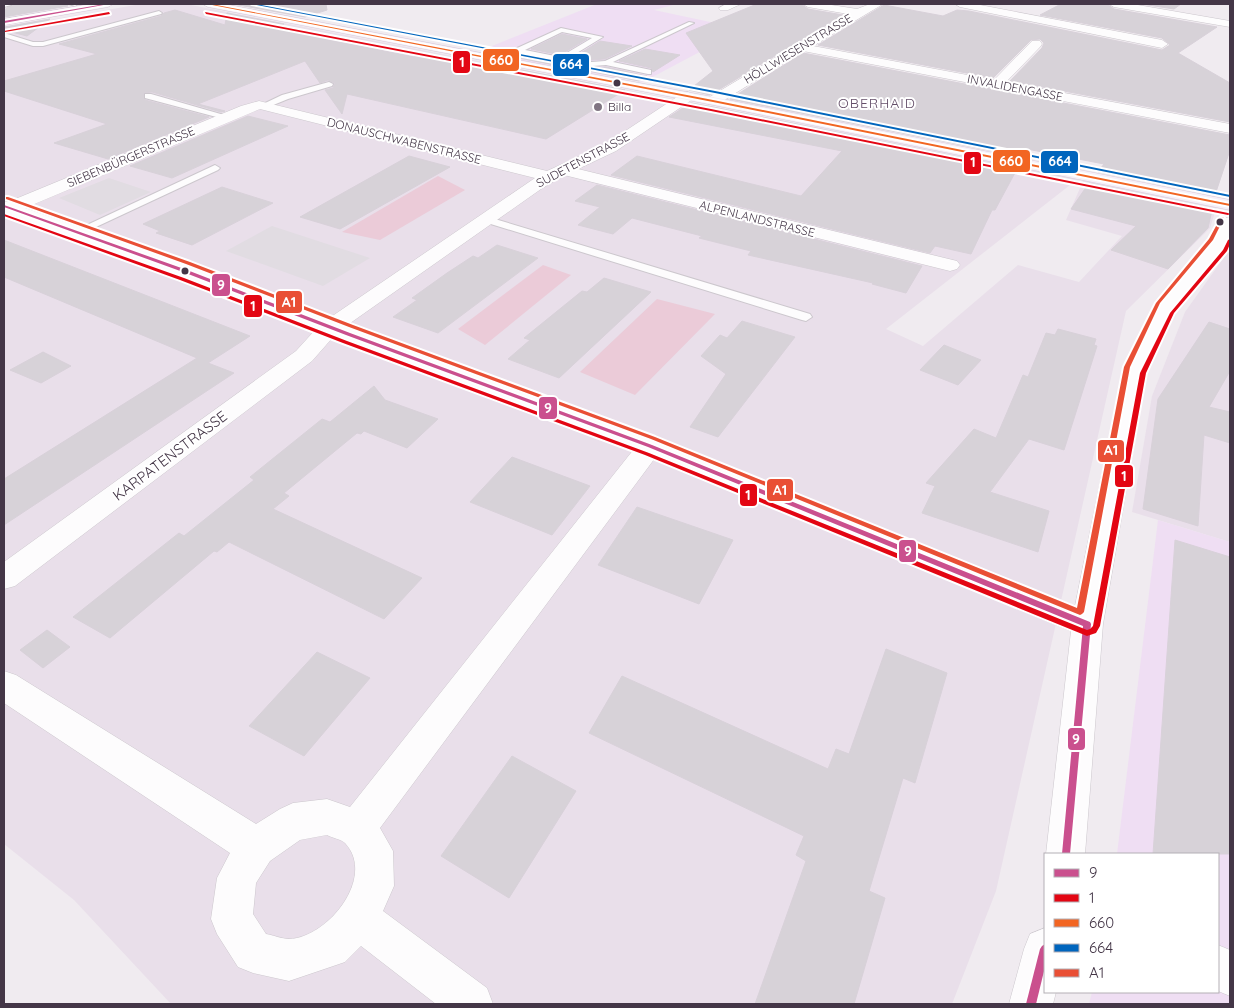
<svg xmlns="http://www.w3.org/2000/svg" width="1234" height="1008" font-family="Quicksand,sans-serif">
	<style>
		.residential { fill: #e9dfea }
		.commercial { fill: #efdef3 }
		.green { fill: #ebcbd8 }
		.parking { fill: #e1dce2 }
		.building { fill: #d7d2d8; stroke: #d8d1d9 }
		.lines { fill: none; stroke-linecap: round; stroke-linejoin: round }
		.service-casing { stroke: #ccc7cd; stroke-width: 2 }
		.minor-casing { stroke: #ccc7cd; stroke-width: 1 }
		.secondary-casing { stroke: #d8cad9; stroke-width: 1 }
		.service { fill: #fdfcfd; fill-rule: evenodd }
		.minor { fill: #fdfcfd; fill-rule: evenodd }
		.secondary { fill: #f6eff7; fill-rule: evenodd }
		.bus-1-casing { stroke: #fff; stroke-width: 4 }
		.bus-2-casing { stroke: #fff; stroke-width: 4 }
		.bus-3-casing { stroke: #fff; stroke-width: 4 }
		.bus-4-casing { stroke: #fff; stroke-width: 4 }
		.bus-5-casing { stroke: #fff; stroke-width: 4 }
		.bus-1 { fill: #ca508e; fill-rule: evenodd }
		.bus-2 { fill: #e30613; fill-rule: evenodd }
		.bus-3 { fill: #f26522; fill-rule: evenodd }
		.bus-4 { fill: #0065bd; fill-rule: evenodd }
		.bus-5 { fill: #e94f35; fill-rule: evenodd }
		.bus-dot { fill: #443647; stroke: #fff; stroke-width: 2 }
		.poi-dot { fill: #807582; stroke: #fff; stroke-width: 2 }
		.labels { text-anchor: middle; stroke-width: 4; stroke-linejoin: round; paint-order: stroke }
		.far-street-label { font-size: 12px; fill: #443647; stroke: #fff }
		.far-poi-label { font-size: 12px; fill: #443647; stroke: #fff; text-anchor: start }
		.far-neighbourhood-label { font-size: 14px; letter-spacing: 1px; fill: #644e69; stroke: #fff }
		.street-label { font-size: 15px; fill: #443647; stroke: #fff }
		.line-badge { stroke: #fff; stroke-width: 2 }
		.badge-label { font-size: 14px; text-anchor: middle; font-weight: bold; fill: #fff }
	</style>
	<rect width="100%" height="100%" fill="#f0ebf0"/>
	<g class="residential">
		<polygon points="141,4 186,4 1079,178 886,329 923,346 1018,265 1079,282 1122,236 1066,220 1084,179 1217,206 1210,228 1126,311 996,891 952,1004 171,1004 74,900 4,844 4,28"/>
		<polygon points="1230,249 1230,542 1132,512 1152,396 1185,312"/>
	</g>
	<g class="commercial">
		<polygon points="597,4 677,4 654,10 743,29 643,82 502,58 482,50"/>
		<polygon points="1158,520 1230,542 1230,1004 1089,1004 1092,992 1218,992 1218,854 1117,854"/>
	</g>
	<g class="green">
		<polygon points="438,176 465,190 380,240 342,232"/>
		<polygon points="543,265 571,275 485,345 458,329"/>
		<polygon points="657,299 715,314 635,395 580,372"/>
	</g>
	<g class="parking">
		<polygon points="109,178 151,192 100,215 59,198"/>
		<polygon points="272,226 370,258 323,286 226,251"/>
	</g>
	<g class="building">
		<polygon points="13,4 67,4 68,6 4,17 4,10"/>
		<polygon points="233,4 326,4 327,10 305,17"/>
		<polygon points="757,4 801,4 808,9 843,15 710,95 689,90 713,71 686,33"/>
		<polygon points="1061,4 1107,4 1114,9 1217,27 1178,53 1230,83 1230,122 1010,81 1042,48 1044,43 1040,39 1031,40 993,78 818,45 884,5 943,16 957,10 969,11 1162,50 1170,45 1162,38 1040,15"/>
		<polygon points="1142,4 1181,4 1174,9"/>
		<polygon points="175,10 225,25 227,13 284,24 274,27 314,35 310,36 414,57 417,55 476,67 485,63 625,90 546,139 347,94 342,114 325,90 333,88 335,83 328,80 320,83 305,61 198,104 225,111 221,112 152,92 144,93 145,100 209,117 108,159 54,143 107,124 4,91 4,81 97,54 59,44 161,16 164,13"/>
		<polygon points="50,19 27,36 4,30 4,27"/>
		<polygon points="562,34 587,39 560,55 531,49"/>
		<polygon points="600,41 632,46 605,59 578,61 571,59"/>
		<polygon points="645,49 680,55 653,72 651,68 619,61"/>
		<polygon points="803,53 1230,135 1230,150 1215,195 1098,172 1104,164 1027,149 1023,157 730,99"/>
		<polygon points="517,55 559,63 567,65 564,67 509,56"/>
		<polygon points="606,67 647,76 639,81 578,69"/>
		<polygon points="691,103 713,107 1017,169 995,210 992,210 971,254 935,246 930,253 611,175 637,156 801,196 842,151 669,117"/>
		<polygon points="248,116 288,126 172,178 130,166"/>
		<polygon points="409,156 450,167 340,229 300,217"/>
		<polygon points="1089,183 1210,208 1210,210 1212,210 1208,228 1168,269 1111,250 1136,226 1071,209"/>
		<polygon points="597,185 922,266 906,293 872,284 873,283 748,255 751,251 699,238 702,236 632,218 613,234 578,225 600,207 575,201"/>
		<polygon points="222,187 273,203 192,245 156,233 160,231 143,224"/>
		<polygon points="4,240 250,336 208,363 234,373 4,525 4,479 197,358 4,277"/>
		<polygon points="497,245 538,258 438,333 393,317 417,300 412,298 447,273 473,256 478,258"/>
		<polygon points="604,278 651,292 559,378 508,359 530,340 524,338 582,291 587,292"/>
		<polygon points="742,321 795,337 718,437 690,427 726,374 701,356 720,335 727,338"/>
		<polygon points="1209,322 1230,329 1230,371 1209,407 1230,412 1230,443 1204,435 1198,526 1143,509 1158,399"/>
		<polygon points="1058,329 1096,339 1094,345 1097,346 1064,450 1029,439 990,492 1049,511 1038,552 922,513 935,486 926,483 974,429 996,438 1023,375 1028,377 1046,333 1055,335"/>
		<polygon points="944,345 981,360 958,385 920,370"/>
		<polygon points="43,352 71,366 41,383 10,370"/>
		<polygon points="374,386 385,400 438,419 407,448 364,431 361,434 357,433 284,493 289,496 273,509 422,578 384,619 229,542 217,552 214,551 110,638 73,617 179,533 184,536 254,480 250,477 322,419 330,422"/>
		<polygon points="512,457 590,486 552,535 470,502"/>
		<polygon points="637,507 733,540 699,604 598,565"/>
		<polygon points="1175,540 1230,557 1230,854 1153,854"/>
		<polygon points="47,630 70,647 43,668 20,650"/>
		<polygon points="886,649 947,673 915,783 903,778 869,891 885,898 854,1004 755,1004 806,861 796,855 804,836 589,733 622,676 828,769 836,749 849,754"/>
		<polygon points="317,652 370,678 304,756 249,726"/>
		<polygon points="512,756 576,791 509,898 441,856"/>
	</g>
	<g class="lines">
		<g class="service-casing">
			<g id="service">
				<polygon points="4,4 10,4 11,5 4,7"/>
				<polygon points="69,4 78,4 75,6"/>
				<polygon points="159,11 162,13 161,14 43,46 33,46 4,37 4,33 33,42 43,42"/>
				<path d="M689 22 694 23 613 62 651 70V74H648L606 65 579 67 564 75H561V71L571 65 559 61 517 53 482 59 478 57 515 49 561 28 603 37 567 59 578 63 605 61ZM562 32 592 38 560 57 525 50Z"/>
				<polygon points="329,82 333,84 332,86 288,99 266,108 259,106 282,95"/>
				<polygon points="145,94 151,94 231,117 224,119 145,98"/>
				<polygon points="215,165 220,168 218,170 81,234 73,234 72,232"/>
				<polygon points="485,216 810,314 812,317 806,321 802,320 481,221 480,219"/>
			</g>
		</g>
		<g class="minor-casing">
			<g id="minor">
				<polygon points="726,4 741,4 728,10 720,10 719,8"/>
				<polygon points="803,4 825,4 857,9 870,4 883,4 813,46 994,80 1032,41 1040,41 1042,44 1040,47 1006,82 1230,124 1230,133 803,51 718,104 708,104 706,101 708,98 848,14 808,7"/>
				<polygon points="955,4 975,4 1162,40 1168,44 1162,48 960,7"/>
				<polygon points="1109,4 1132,4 1230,21 1230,27 1114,7"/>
				<path d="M688 92 695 96 693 99 616 151 578 169 957 261 960 265 957 269 950 271 564 175 541 189 346 326 659 440 1075 606 1123 370 1155 308 1210 242 1224 218 1230 217V239L1227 244 1175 310 1147 370 1103 624 1085 854H1046L1071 631 655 458 380 828 393 851 394 886 383 911 487 988 493 1004H436L361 946 345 962 289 981 253 973 238 967 217 934 211 919 217 878 230 853 4 703V671L16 675 256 824 280 809 293 803 327 799 350 807 634 449 334 336 312 361 15 586 4 589V562L296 351 316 329 178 275 9 214 4 215V201L8 202 241 106 259 101 547 171 604 145 683 93ZM260 109 535 178 328 319 192 267 25 208ZM327 835C332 838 341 839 345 843 377 877 327 938 289 939 282 939 273 935 266 934L253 914 256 883 270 861 300 840Z"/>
				<polygon points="1045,928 1045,992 1056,992 1053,1004 1009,1004 1024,949 1030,934"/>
				<polygon points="1218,945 1230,950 1230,996 1218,991"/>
			</g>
		</g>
		<g class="secondary-casing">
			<g id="secondary">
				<polygon points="90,4 113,4 108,7 4,25 4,19"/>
				<polygon points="203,4 224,4 713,97 1230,200 1230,210 713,105 208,7"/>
			</g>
		</g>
		<use href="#service" class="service"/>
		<use href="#minor" class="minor"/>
		<use href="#secondary" class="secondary"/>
		<g class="bus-1-casing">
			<g id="bus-1">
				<polygon points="105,4 109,4 4,23 4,21"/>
				<polygon points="4,205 187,270 350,333 652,445 1090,622 1091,624 1070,854 1062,854 1083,626 648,447 346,335 183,272 4,207"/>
				<polygon points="1045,944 1045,967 1036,1004 1026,1004 1040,949 1042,946"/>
			</g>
		</g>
		<g class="bus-2-casing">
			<g id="bus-2">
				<polygon points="109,12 110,14 5,32 4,31"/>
				<polygon points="205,12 711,109 1228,213 1230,214 1228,215 711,111 206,14"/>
				<polygon points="4,214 184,278 347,341 649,453 1087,630 1090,629 1093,626 1140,373 1170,313 1223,250 1228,240 1230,239 1230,244 1227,251 1174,313 1146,373 1100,626 1096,633 1087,636 645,455 343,343 180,280 4,216"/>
			</g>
		</g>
		<g class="bus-3-casing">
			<polygon id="bus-3" points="207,4 211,4 713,100 1230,204 1230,206 713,102"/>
		</g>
		<g class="bus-4-casing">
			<polygon id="bus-4" points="252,4 256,4 715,91 1230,195 1230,197 715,93"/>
		</g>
		<g class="bus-5-casing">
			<polygon id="bus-5" points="6,197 8,197 190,262 353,325 655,437 1077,608 1124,367 1156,303 1209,239 1221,217 1224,218 1213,240 1160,303 1130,367 1084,612 1082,614 1080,615 651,439 349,327 186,264 6,199"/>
		</g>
		<use href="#bus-1" class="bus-1"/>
		<use href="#bus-2" class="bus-2"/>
		<use href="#bus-3" class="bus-3"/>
		<use href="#bus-4" class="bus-4"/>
		<use href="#bus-5" class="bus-5"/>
	</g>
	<g class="bus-dot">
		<circle cx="617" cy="83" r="4.5"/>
		<circle cx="1220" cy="222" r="4.5"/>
		<circle cx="185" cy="271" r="4.5"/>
	</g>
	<circle class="poi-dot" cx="598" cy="107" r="5"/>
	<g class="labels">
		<g class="far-street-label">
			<text transform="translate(798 49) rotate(-31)" y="4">HÖLLWIESENSTRASSE</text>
			<text transform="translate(1015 88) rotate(11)" y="4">INVALIDENGASSE</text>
			<text transform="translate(404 141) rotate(14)" y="4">DONAUSCHWABENSTRASSE</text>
			<text transform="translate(131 157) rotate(-23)" y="4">SIEBENBÜRGERSTRASSE</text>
			<text transform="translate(583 160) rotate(-28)" y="4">SUDETENSTRASSE</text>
			<text transform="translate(757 219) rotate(14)" y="4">ALPENLANDSTRASSE</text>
		</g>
		<g class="far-poi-label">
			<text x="608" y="111">Billa</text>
		</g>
		<g class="far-neighbourhood-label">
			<text x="877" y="108">OBERHAID</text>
		</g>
		<g class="street-label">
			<text transform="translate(170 456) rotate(-37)" y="5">KARPATENSTRASSE</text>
		</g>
	</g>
	<g class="line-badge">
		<rect x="482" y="48" width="38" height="24" rx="5" fill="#f26522"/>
		<rect x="452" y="50" width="19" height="24" rx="5" fill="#e30613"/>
		<rect x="552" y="53" width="38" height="24" rx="5" fill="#0065bd"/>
		<rect x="992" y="149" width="39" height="24" rx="5" fill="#f26522"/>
		<rect x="1040" y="150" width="39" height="24" rx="5" fill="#0065bd"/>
		<rect x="963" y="151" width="19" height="24" rx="5" fill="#e30613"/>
		<rect x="211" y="273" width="20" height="24" rx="5" fill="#ca508e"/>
		<rect x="275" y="290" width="28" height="24" rx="5" fill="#e94f35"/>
		<rect x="243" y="294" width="20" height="24" rx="5" fill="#e30613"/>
		<rect x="538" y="396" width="20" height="24" rx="5" fill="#ca508e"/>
		<rect x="1097" y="439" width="28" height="24" rx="5" fill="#e94f35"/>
		<rect x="1114" y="464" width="20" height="24" rx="5" fill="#e30613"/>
		<rect x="766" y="478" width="28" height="24" rx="5" fill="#e94f35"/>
		<rect x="739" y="483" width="19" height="24" rx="5" fill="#e30613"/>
		<rect x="898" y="539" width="19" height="24" rx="5" fill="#ca508e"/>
		<rect x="1067" y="727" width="19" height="24" rx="5" fill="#ca508e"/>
	</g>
	<g class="badge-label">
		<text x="501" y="65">660</text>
		<text x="462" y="67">1</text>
		<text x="571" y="69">664</text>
		<text x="1011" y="166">660</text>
		<text x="1060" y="166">664</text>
		<text x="973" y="167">1</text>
		<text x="221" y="290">9</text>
		<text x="289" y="307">A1</text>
		<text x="253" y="311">1</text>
		<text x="548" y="413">9</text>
		<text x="1111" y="455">A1</text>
		<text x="1124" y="481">1</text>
		<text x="780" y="495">A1</text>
		<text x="748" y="500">1</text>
		<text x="908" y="556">9</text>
		<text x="1076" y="744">9</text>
	</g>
	<rect width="1234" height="1008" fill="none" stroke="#443647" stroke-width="10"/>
	<rect x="1044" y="853" width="175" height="140" fill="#ffffff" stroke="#b4afb5"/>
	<rect x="1054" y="869" width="25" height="8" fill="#ca508e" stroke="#b4afb5"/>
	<text x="1089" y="878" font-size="15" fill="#443647">9</text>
	<rect x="1054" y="894" width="25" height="8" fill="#e30613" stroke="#b4afb5"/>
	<text x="1089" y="903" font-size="15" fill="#443647">1</text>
	<rect x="1054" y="919" width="25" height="8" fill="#f26522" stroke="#b4afb5"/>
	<text x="1089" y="928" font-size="15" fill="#443647">660</text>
	<rect x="1054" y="944" width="25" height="8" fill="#0065bd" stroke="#b4afb5"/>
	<text x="1089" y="953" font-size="15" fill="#443647">664</text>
	<rect x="1054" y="969" width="25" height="8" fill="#e94f35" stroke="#b4afb5"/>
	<text x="1089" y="978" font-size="15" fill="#443647">A1</text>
</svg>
